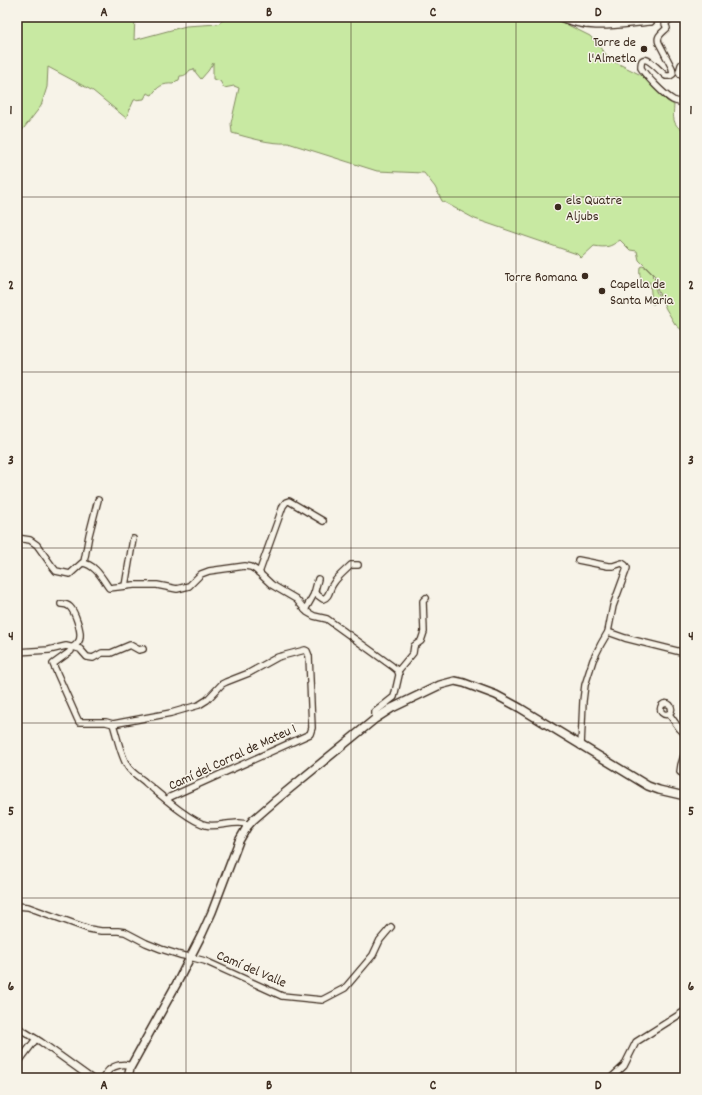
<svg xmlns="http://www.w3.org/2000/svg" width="702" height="1095" font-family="Dekko,sans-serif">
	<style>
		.green { fill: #c8e9a2; stroke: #828a60 }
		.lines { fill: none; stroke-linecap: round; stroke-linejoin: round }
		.minor-casing { stroke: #3b2a1e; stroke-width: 8 }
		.major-casing { stroke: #3b2a1e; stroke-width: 10 }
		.minor { stroke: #f7f3e8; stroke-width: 5.5 }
		.major { stroke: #f7f3e8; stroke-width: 7 }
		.grid { fill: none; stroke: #3b2a1e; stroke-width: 1; stroke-opacity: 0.55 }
		.poi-dot { fill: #3b2a1e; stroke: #f7f3e8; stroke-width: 1.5 }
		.labels { text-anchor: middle; stroke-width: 3; stroke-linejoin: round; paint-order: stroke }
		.poi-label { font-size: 14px; fill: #3b2a1e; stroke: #f7f3e8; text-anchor: end }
		.street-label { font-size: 14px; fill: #3b2a1e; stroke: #f7f3e8 }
		.neatline { fill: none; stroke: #3b2a1e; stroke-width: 1.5 }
		.grid-label { font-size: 13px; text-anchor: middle; font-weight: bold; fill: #3b2a1e }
	</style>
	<rect width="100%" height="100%" fill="#f7f3e8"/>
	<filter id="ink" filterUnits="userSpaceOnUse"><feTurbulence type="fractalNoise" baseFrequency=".025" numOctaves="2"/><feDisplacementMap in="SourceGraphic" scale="8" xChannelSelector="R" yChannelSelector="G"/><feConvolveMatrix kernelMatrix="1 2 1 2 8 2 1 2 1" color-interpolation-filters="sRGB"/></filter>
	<g filter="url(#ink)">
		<g class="green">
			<path d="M17 17H135L134 40 186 26 218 24 227 17H552L590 36 611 60 641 75 667 101 674 105C673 118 672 125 685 132V333L675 324 666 309 657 289 655 276 639 260 637 251 630 250 620 240C610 247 607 248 594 246L581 258 577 254 475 219 442 201 435 187 424 173 377 171 288 143C269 144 251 138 232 133L231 123 239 88 234 86 224 88 220 81 213 79V63L208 71 201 79 196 73 194 69 190 70C187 74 185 76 180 76L179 80 176 81 173 84C163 83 157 87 152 95L147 93 144 99 134 100 126 118 93 91 48 67 47 87 41 106 17 137Z"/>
			<path d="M642 266 645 267 653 275 652 276 655 279 656 291 660 299 655 301 654 304H652L650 282H642C640 277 639 272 640 267Z"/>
		</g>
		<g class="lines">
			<g class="minor-casing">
				<g id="minor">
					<path d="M558 17C590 31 615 25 649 22H651L655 17"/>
					<path d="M672 17 665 24 667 28C662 33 656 36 659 43L672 68 673 74 670 76H666C661 73 640 46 641 68 646 76 664 95 673 100 677 102 681 102 685 103"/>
					<polyline points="586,25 588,17"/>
					<polyline points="685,60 681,65 679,72 681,75 685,78"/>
					<path d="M17 538 30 540 37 545 52 566 56 571 70 574 82 563C95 564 102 578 109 588L134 585H157L177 589 189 586 201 574 209 571 245 566 251 567 256 570 272 585 296 599 307 612 314 616 327 619 392 666 398 671 399 675 394 697 375 712V719"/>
					<polyline points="578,560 608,566 613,566 622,563 625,565 627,568 613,606 608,632 601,644 593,660 585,685 583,701 581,746"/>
					<polyline points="84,562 89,535 98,500"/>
					<polyline points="259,573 283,506 286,502 289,501 323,521"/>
					<polyline points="125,586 133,539"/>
					<path d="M314 594H316L323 599C330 597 329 589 333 584 337 577 345 571 351 565H358"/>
					<path d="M61 604C64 604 68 605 70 607 75 612 81 630 80 637 80 641 76 645 73 647"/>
					<polyline points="305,610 314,594 318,579"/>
					<polyline points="608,632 625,638 685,653"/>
					<polyline points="71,648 73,647 80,649 87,657 93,658 102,653 111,653 130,645 139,650 143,649"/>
					<polyline points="17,652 49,650 66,646 70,647 71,649 71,651 53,664 77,718 79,722 106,722 113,724 171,713 199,705 207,700 222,684 226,682 249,673 278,657 305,650 307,651 309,656 312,728 310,734 170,797 167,800"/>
					<polyline points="398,671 413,653 414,646 421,641 424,632 423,601 426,598"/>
					<circle cx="666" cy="709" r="5.5"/>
					<polyline points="669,714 679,728 685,734"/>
					<path d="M113 724C117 736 121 757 128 767 132 773 141 778 146 783 161 795 189 821 206 825 219 828 237 819 249 825"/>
					<polyline points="685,752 681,765 680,772 685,775"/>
					<polyline points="17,906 28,907 39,911 89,929 101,931 118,931 125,932 146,943 161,949 180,955 190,957 205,961 282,996 322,1000 345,988 373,955 380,940 391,927"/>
					<polyline points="17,1027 41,1042 91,1078"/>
					<polyline points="17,1064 36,1039"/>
					<path d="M103 1078C105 1075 107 1072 109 1070 115 1065 124 1063 131 1066"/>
					<polyline points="611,1078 624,1066 636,1042 685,1011"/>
				</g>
			</g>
			<g class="major-casing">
				<polyline id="major" points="128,1078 130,1068 177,983 202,934 212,912 239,841 247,827 253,820 276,800 375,719 392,708 440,685 455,681 464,683 496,695 520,708 648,786 659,790 685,796"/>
			</g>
			<use href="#minor" class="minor"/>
			<use href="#major" class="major"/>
		</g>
	</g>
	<path class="grid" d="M186 17V1078M351 17V1078M516 17V1078M17 197H685M17 372H685M17 548H685M17 723H685M17 898H685"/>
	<g class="poi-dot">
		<circle cx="644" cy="49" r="4"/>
		<circle cx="558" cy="207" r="4"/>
		<circle cx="585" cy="276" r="4"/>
		<circle cx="602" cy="291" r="4"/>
	</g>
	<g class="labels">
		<g class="poi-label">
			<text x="636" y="46">Torre de<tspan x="636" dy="16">l'Almetla</tspan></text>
			<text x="566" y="204" text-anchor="start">els Quatre<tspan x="566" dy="16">Aljubs</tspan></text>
			<text x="577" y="281">Torre Romana</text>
			<text x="610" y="288" text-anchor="start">Capella de<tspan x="610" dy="16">Santa Maria</tspan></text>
		</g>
		<g class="street-label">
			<text transform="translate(232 756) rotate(-25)" y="5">Camí del Corral de Mateu 1</text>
			<text transform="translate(252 968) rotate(23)" y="5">Camí del Valle</text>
		</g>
	</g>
	<rect width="702" height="1095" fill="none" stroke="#f7f3e8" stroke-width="44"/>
	<rect x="22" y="22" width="658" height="1051" class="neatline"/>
	<g class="grid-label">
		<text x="104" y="16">A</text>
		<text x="269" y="16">B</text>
		<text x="433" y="16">C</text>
		<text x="598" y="16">D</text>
		<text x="11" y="114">1</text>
		<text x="691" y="114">1</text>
		<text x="11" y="289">2</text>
		<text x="691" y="289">2</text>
		<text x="11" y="464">3</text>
		<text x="691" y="464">3</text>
		<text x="11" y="640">4</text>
		<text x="691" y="640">4</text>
		<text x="11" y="815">5</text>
		<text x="691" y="815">5</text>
		<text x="11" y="990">6</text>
		<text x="691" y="990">6</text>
		<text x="104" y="1089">A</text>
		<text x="269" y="1089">B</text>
		<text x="433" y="1089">C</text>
		<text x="598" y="1089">D</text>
	</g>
</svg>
